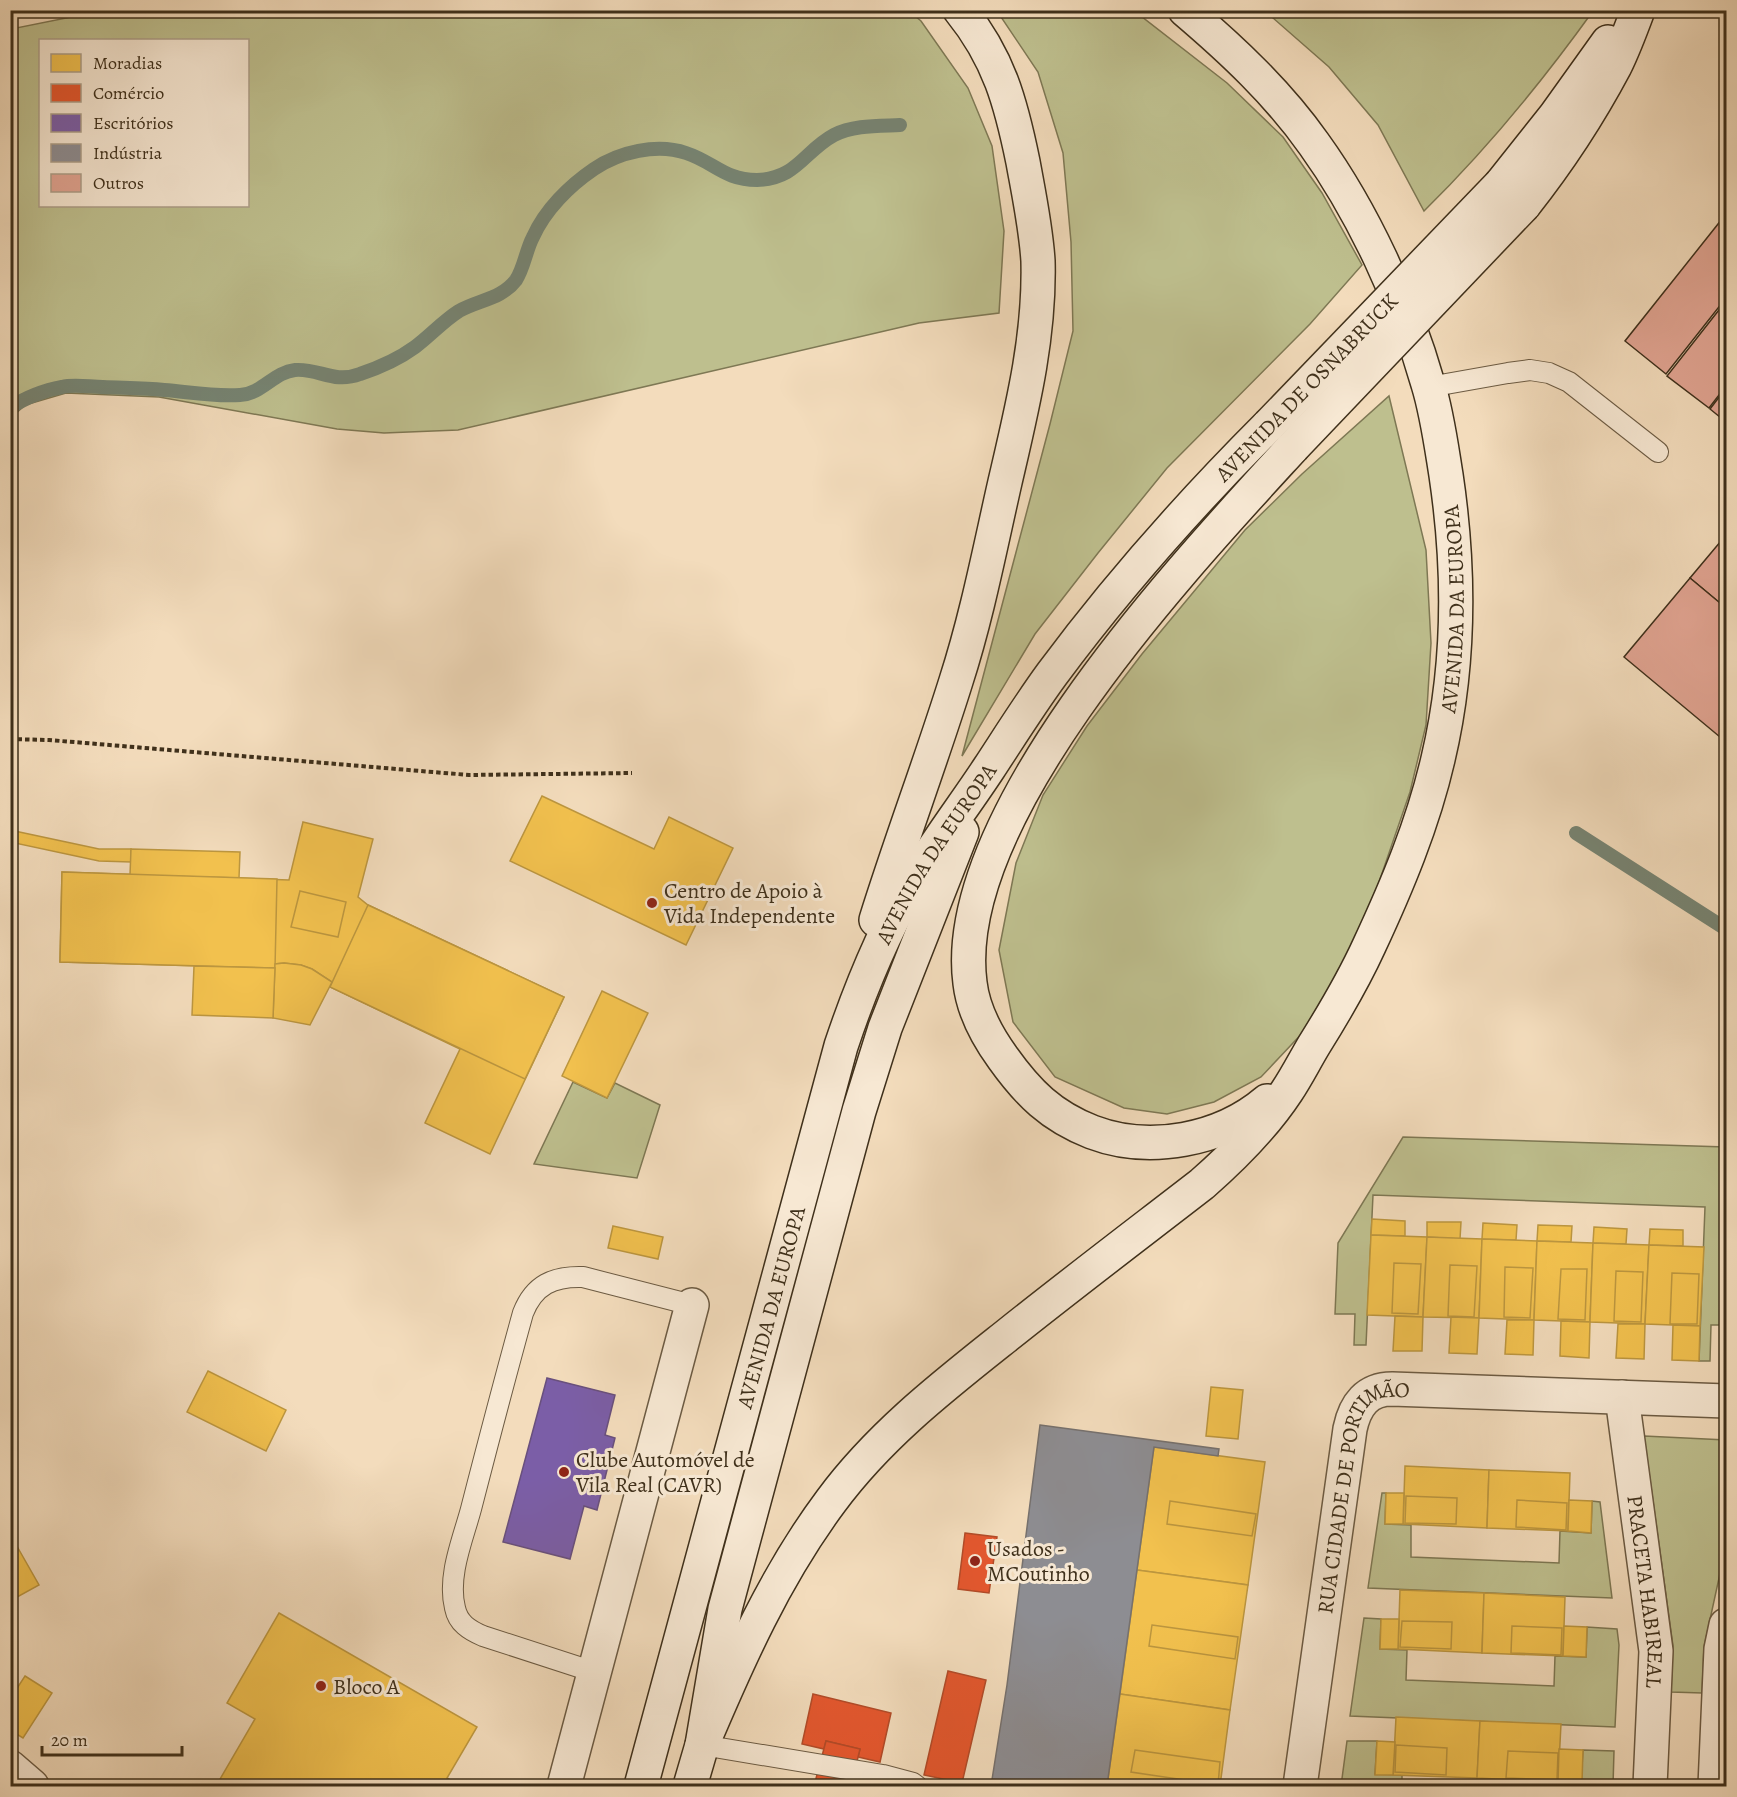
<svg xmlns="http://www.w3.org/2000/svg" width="1737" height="1797" font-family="Alegreya,serif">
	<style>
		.green { fill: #bebf8e; stroke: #7e7854; stroke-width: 1.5; fill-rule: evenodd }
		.homes { fill: #f2c14e; stroke: #bc963f; stroke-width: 1.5 }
		.shops { fill: #e4572e; stroke: #b24b28; stroke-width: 1.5 }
		.offices { fill: #7b5ea7; stroke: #69507d; stroke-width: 1.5 }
		.industry { fill: #8d8d92; stroke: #76716e; stroke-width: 1.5 }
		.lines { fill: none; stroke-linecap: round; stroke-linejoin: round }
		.stream { stroke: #768473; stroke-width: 14 }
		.building { fill: #e1a492; stroke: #3f301b; stroke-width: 1.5 }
		.service-casing { stroke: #6c5b43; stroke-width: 22 }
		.minor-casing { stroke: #6c5b43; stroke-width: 36 }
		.secondary-casing { stroke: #3f301b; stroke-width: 36 }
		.path { stroke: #3f301b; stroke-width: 4; stroke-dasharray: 4.5 3; stroke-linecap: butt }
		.service { stroke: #f7e8d3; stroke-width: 20 }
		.minor { stroke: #f7e8d3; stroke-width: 33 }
		.secondary { stroke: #f7e8d3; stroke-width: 33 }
		.secondary-bridge-casing { stroke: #3f301b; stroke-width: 36; stroke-linecap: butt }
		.secondary-bridge { stroke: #f7e8d3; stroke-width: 33 }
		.poi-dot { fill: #8f2418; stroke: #f7e8d3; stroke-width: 2 }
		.labels { text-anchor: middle; stroke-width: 6; stroke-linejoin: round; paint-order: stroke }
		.street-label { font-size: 22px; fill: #3f301b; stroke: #f7e8d3 }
		.poi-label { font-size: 22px; fill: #3f301b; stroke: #f7e8d3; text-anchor: start }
	</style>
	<rect width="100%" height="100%" fill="#f3dcbc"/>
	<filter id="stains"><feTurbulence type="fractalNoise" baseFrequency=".00333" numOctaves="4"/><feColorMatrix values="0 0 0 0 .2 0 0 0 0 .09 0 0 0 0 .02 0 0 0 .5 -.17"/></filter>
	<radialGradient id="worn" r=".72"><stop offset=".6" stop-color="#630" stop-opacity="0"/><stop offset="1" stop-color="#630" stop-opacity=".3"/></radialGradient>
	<g class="green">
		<path d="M106 10 909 11 921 21 968 88 992 146 1004 231 999 313 919 323 458 430 384 433 337 429 159 397 66 393 25 405 11 418V29ZM40 40H248V206H40Z"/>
		<polygon points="997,11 1131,11 1142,17 1227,83 1283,137 1322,193 1362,265 1310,324 1167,468 1098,553 1035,634 962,756 1050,424 1073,331 1071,242 1063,153 1038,72"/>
		<path d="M1265 11H1593C1542 82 1487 149 1424 211L1378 125 1329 67Z"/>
		<polygon points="1389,396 1426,550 1431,643 1426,725 1410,792 1378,885 1342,968 1309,1026 1261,1077 1214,1102 1167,1114 1124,1108 1055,1077 1013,1022 999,950 1016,863 1043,795 1087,726 1142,654 1245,530 1302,474"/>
		<polygon points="573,1082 607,1098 615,1083 660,1105 637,1178 534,1164"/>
		<polygon points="1403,1137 1726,1147 1726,1325 1711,1325 1710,1361 1699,1361 1705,1207 1373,1195 1366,1345 1354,1345 1355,1314 1335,1314 1338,1243"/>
		<polygon points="1644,1436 1726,1440 1726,1546 1704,1647 1702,1693 1671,1692 1673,1646"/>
		<polygon points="1382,1493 1386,1493 1385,1524 1411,1525 1411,1557 1559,1563 1560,1531 1591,1533 1592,1501 1600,1502 1612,1598 1368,1588"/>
		<polygon points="1364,1618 1381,1619 1380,1649 1407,1650 1406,1680 1554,1686 1555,1656 1586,1657 1587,1627 1617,1629 1619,1645 1615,1727 1350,1716"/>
		<polygon points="1347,1741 1377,1741 1375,1774 1402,1775 1402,1786 1341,1786"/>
		<polygon points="1583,1750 1614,1751 1613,1786 1551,1786 1551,1782 1581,1783"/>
	</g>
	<g class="homes">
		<polygon points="542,796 654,849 669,817 733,848 686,945 510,861"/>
		<polygon points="303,822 373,839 358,897 368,905 564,997 490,1154 425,1123 460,1049 330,987 332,982 312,969 301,965 284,963 275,964 275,968 60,962 62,872 289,880"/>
		<polygon points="10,830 99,849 131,849 131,862 99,861 10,842"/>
		<polygon points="131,849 240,852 239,878 130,875"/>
		<polygon points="62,872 277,879 275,968 60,962"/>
		<polygon points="300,891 346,902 338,937 291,927"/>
		<polygon points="368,905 564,997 525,1079 330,987"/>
		<polygon points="284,963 301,965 312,969 332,982 310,1025 273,1018 275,964"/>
		<polygon points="194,966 275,968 273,1018 192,1015"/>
		<polygon points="602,991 648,1013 607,1098 562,1076"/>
		<polygon points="1372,1219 1405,1221 1405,1236 1371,1235"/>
		<polygon points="1427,1222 1461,1222 1460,1239 1427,1237"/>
		<polygon points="1483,1223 1517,1225 1516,1240 1482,1239"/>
		<polygon points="1538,1225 1572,1226 1571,1242 1537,1241"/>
		<polygon points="613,1226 663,1237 658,1259 608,1248"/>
		<polygon points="1594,1227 1627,1229 1626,1244 1593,1243"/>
		<polygon points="1650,1229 1683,1230 1683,1246 1649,1245"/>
		<polygon points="1371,1235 1427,1237 1423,1317 1367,1315"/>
		<polygon points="1427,1237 1482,1239 1479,1318 1423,1317"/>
		<polygon points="1482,1239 1537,1241 1534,1320 1479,1318"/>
		<polygon points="1537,1241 1593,1243 1590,1322 1534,1320"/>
		<polygon points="1593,1243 1649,1245 1645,1324 1590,1322"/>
		<polygon points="1649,1245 1704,1247 1700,1326 1645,1324"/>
		<polygon points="1394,1263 1421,1264 1418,1314 1392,1313"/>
		<polygon points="1450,1265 1477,1266 1474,1317 1448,1316"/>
		<polygon points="1505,1267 1533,1268 1530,1318 1504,1317"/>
		<polygon points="1561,1269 1587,1269 1585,1320 1558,1319"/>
		<polygon points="1616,1271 1643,1272 1641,1322 1614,1321"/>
		<polygon points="1672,1273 1699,1274 1697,1324 1670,1324"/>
		<polygon points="1395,1316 1423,1317 1422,1351 1393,1351"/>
		<polygon points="1451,1317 1479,1318 1477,1354 1449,1353"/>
		<polygon points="1507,1320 1534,1320 1533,1355 1505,1354"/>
		<polygon points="1561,1321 1590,1322 1589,1358 1560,1356"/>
		<polygon points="1618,1324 1645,1324 1644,1359 1616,1358"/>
		<polygon points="1673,1325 1700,1326 1699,1361 1672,1360"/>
		<polygon points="208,1371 286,1410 266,1451 187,1412"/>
		<polygon points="1211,1387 1243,1390 1238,1439 1206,1436"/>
		<polygon points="1154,1447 1265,1462 1248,1585 1137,1570"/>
		<polygon points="1405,1466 1489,1470 1487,1528 1403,1524"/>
		<polygon points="1489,1470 1570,1473 1568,1531 1487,1528"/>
		<polygon points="1386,1493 1404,1493 1403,1524 1385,1524"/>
		<polygon points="1406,1496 1457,1498 1456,1524 1405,1523"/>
		<polygon points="1517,1500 1567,1503 1566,1530 1516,1527"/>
		<polygon points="1569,1500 1592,1501 1591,1533 1568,1531"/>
		<polygon points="1170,1501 1256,1514 1252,1536 1167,1524"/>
		<polygon points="10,1534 39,1585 10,1601"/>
		<polygon points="1137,1570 1248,1585 1230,1710 1120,1694"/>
		<polygon points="1400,1590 1484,1593 1482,1653 1398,1649"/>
		<polygon points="1484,1593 1565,1597 1563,1656 1482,1653"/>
		<polygon points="279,1613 477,1727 447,1778 454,1782 451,1786 216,1786 255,1719 227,1703"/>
		<polygon points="1381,1619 1399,1619 1398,1649 1380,1649"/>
		<polygon points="1402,1621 1452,1622 1451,1649 1400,1647"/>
		<polygon points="1152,1625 1238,1637 1235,1659 1149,1646"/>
		<polygon points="1512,1626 1562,1628 1561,1655 1511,1653"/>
		<polygon points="1564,1626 1587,1627 1586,1657 1563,1656"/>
		<polygon points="25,1676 52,1693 23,1738 10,1730 10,1699"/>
		<polygon points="1120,1694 1230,1710 1220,1786 1107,1786"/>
		<polygon points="1396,1717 1480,1721 1477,1778 1393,1775"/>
		<polygon points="1480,1721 1561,1724 1558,1782 1477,1778"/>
		<polygon points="1377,1741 1395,1742 1393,1775 1375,1775"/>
		<polygon points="1396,1745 1447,1748 1446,1775 1395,1772"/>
		<polygon points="1559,1749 1583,1750 1582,1783 1558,1782"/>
		<polygon points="1135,1750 1220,1762 1218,1785 1131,1772"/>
		<polygon points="1508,1751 1558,1753 1557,1780 1506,1778"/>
	</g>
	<g class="shops">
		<polygon points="965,1533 997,1537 989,1593 958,1589"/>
		<polygon points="948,1671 986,1680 962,1783 924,1775"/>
		<polygon points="813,1694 891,1713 880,1762 858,1757 860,1749 826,1741 824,1749 802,1744"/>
		<polygon points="826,1741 860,1749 851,1786 814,1786"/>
	</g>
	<polygon class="offices" points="547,1378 615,1395 605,1435 615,1438 597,1510 584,1506 570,1559 503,1542"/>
	<polygon class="industry" points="1040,1425 1219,1449 1218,1456 1154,1447 1107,1786 991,1786 1007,1685"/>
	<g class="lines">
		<g class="stream">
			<path d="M10 408C24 398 45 390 62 387 74 384 90 387 103 387 123 388 144 388 164 390 189 392 215 397 240 395 262 394 274 372 295 370 319 368 333 384 360 374 378 368 400 358 415 347 430 336 443 321 459 311 478 300 502 299 516 280 524 268 526 250 533 237 545 210 569 186 594 169 619 152 657 143 686 153 714 162 724 180 757 180 797 179 804 151 834 135 853 125 879 126 900 125"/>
			<polyline points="1576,833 1726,929"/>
		</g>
	</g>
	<g class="building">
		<polygon points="1726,214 1726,298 1666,374 1625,341"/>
		<polygon points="1726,301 1726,386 1709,408 1667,376"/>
		<polygon points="1726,388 1726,422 1710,409"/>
		<polygon points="1726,535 1726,608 1690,578"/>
		<polygon points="1690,578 1726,608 1726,742 1624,657"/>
	</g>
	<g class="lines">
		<g class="service-casing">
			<g id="service">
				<polyline points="1429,387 1508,373 1530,370 1549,373 1569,382 1658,452"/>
				<path d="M594 1672 483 1636C469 1630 458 1623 455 1608 447 1576 463 1539 471 1509 488 1443 505 1378 523 1313 534 1285 553 1276 583 1277L692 1305"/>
				<polyline points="702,1745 883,1775 913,1783 917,1786"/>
			</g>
		</g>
		<g class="minor-casing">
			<g id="minor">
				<path id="s1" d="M1622 1397 1656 1651 1650 1786"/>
				<polyline points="10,1767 32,1786"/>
				<polyline points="564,1786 692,1305"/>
				<path id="s2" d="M1300 1786 1350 1429C1355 1405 1367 1389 1392 1389L1726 1401"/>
				<polyline points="1715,1786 1721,1649 1726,1625"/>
			</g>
		</g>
		<g class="secondary-casing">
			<g id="secondary">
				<polyline points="1501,184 1555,116 1608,42"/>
				<path d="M1524 205C1558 162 1589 115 1615 66 1624 48 1631 29 1638 10"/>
				<path d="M876 920C901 840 931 761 956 681 977 616 990 548 1005 482 1022 409 1040 337 1038 261 1036 228 1029 195 1023 162 1011 103 999 58 960 10"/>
				<path d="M1267 1101C1221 1140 1150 1154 1092 1132 1051 1116 1028 1093 1003 1058 987 1036 973 1009 970 983 948 816 1186 564 1293 447"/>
				<path id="s3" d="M702 1745C738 1660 775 1576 831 1501 879 1436 942 1387 1005 1337 1070 1285 1136 1235 1202 1184 1234 1156 1264 1126 1287 1091 1297 1076 1305 1060 1314 1045 1334 1013 1353 981 1369 946 1397 886 1423 824 1438 759 1460 666 1460 569 1446 475 1441 444 1437 413 1428 384 1405 303 1363 212 1314 144 1278 93 1232 50 1185 10"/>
				<path id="s4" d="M641 1786 841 1046C861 986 885 928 918 873 940 837 966 803 989 768 1010 736 1030 704 1052 674 1118 585 1191 503 1269 425"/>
				<polyline points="690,1786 702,1745 725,1609 859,1111 885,1028 962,832"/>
			</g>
		</g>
		<polyline class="path" points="10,739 49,740 469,775 632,773"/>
		<use href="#service" class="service"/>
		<use href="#minor" class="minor"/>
		<use href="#secondary" class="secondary"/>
		<g class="secondary-bridge-casing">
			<g id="secondary-bridge">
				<polyline points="1269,425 1501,184"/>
				<polyline points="1293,447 1524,205"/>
			</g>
		</g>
		<use href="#secondary-bridge" class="secondary-bridge"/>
	</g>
	<g class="poi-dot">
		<circle cx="652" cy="903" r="6"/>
		<circle cx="564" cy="1472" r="6"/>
		<circle cx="975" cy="1561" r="6"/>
		<circle cx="321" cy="1686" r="6"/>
	</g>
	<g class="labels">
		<g class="street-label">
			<text transform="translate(1306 387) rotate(-46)" y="8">AVENIDA DE OSNABRUCK</text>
			<text dy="8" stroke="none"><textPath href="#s3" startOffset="1410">AVENIDA DA EUROPA</textPath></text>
			<text dy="8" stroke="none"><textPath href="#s4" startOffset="982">AVENIDA DA EUROPA</textPath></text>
			<text dy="8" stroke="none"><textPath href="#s4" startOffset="496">AVENIDA DA EUROPA</textPath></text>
			<text dy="8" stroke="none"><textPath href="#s2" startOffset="308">RUA CIDADE DE PORTIMÃO</textPath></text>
			<text dy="8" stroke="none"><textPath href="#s1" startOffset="196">PRACETA HABIREAL</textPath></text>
		</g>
		<g class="poi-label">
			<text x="664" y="898">Centro de Apoio à<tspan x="664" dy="25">Vida Independente</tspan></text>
			<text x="576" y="1467">Clube Automóvel de<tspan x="576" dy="25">Vila Real (CAVR)</tspan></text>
			<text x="987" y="1556">Usados -<tspan x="987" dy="25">MCoutinho</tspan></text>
			<text x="333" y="1694">Bloco A</text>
		</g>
	</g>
	<rect width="1737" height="1797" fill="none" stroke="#f3dcbc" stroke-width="36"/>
	<rect x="12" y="12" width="1713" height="1773" fill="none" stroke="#3f301b" stroke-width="3"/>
	<rect x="18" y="18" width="1701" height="1761" fill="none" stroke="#3f301b" stroke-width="1.5"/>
	<rect x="39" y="39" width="210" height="168" fill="#f7e8d3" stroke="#ad9e89" stroke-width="1.5"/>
	<rect x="51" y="54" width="30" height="18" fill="#f2c14e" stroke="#ad9e89" stroke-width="1.5"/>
	<text x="93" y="69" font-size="18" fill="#3f301b">Moradias</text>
	<rect x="51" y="84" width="30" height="18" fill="#e4572e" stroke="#ad9e89" stroke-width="1.5"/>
	<text x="93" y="99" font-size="18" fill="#3f301b">Comércio</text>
	<rect x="51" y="114" width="30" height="18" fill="#7b5ea7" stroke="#ad9e89" stroke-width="1.5"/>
	<text x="93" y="129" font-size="18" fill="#3f301b">Escritórios</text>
	<rect x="51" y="144" width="30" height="18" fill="#8d8d92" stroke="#ad9e89" stroke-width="1.5"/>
	<text x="93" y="159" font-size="18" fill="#3f301b">Indústria</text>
	<rect x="51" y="174" width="30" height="18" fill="#e1a492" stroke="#ad9e89" stroke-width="1.5"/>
	<text x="93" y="189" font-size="18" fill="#3f301b">Outros</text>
	<path d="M42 1746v9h140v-9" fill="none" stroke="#3f301b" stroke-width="3"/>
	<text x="51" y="1746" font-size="18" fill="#3f301b" stroke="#f7e8d3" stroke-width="4.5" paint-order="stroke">20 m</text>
	<rect width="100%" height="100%" filter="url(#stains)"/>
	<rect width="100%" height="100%" fill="url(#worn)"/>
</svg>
